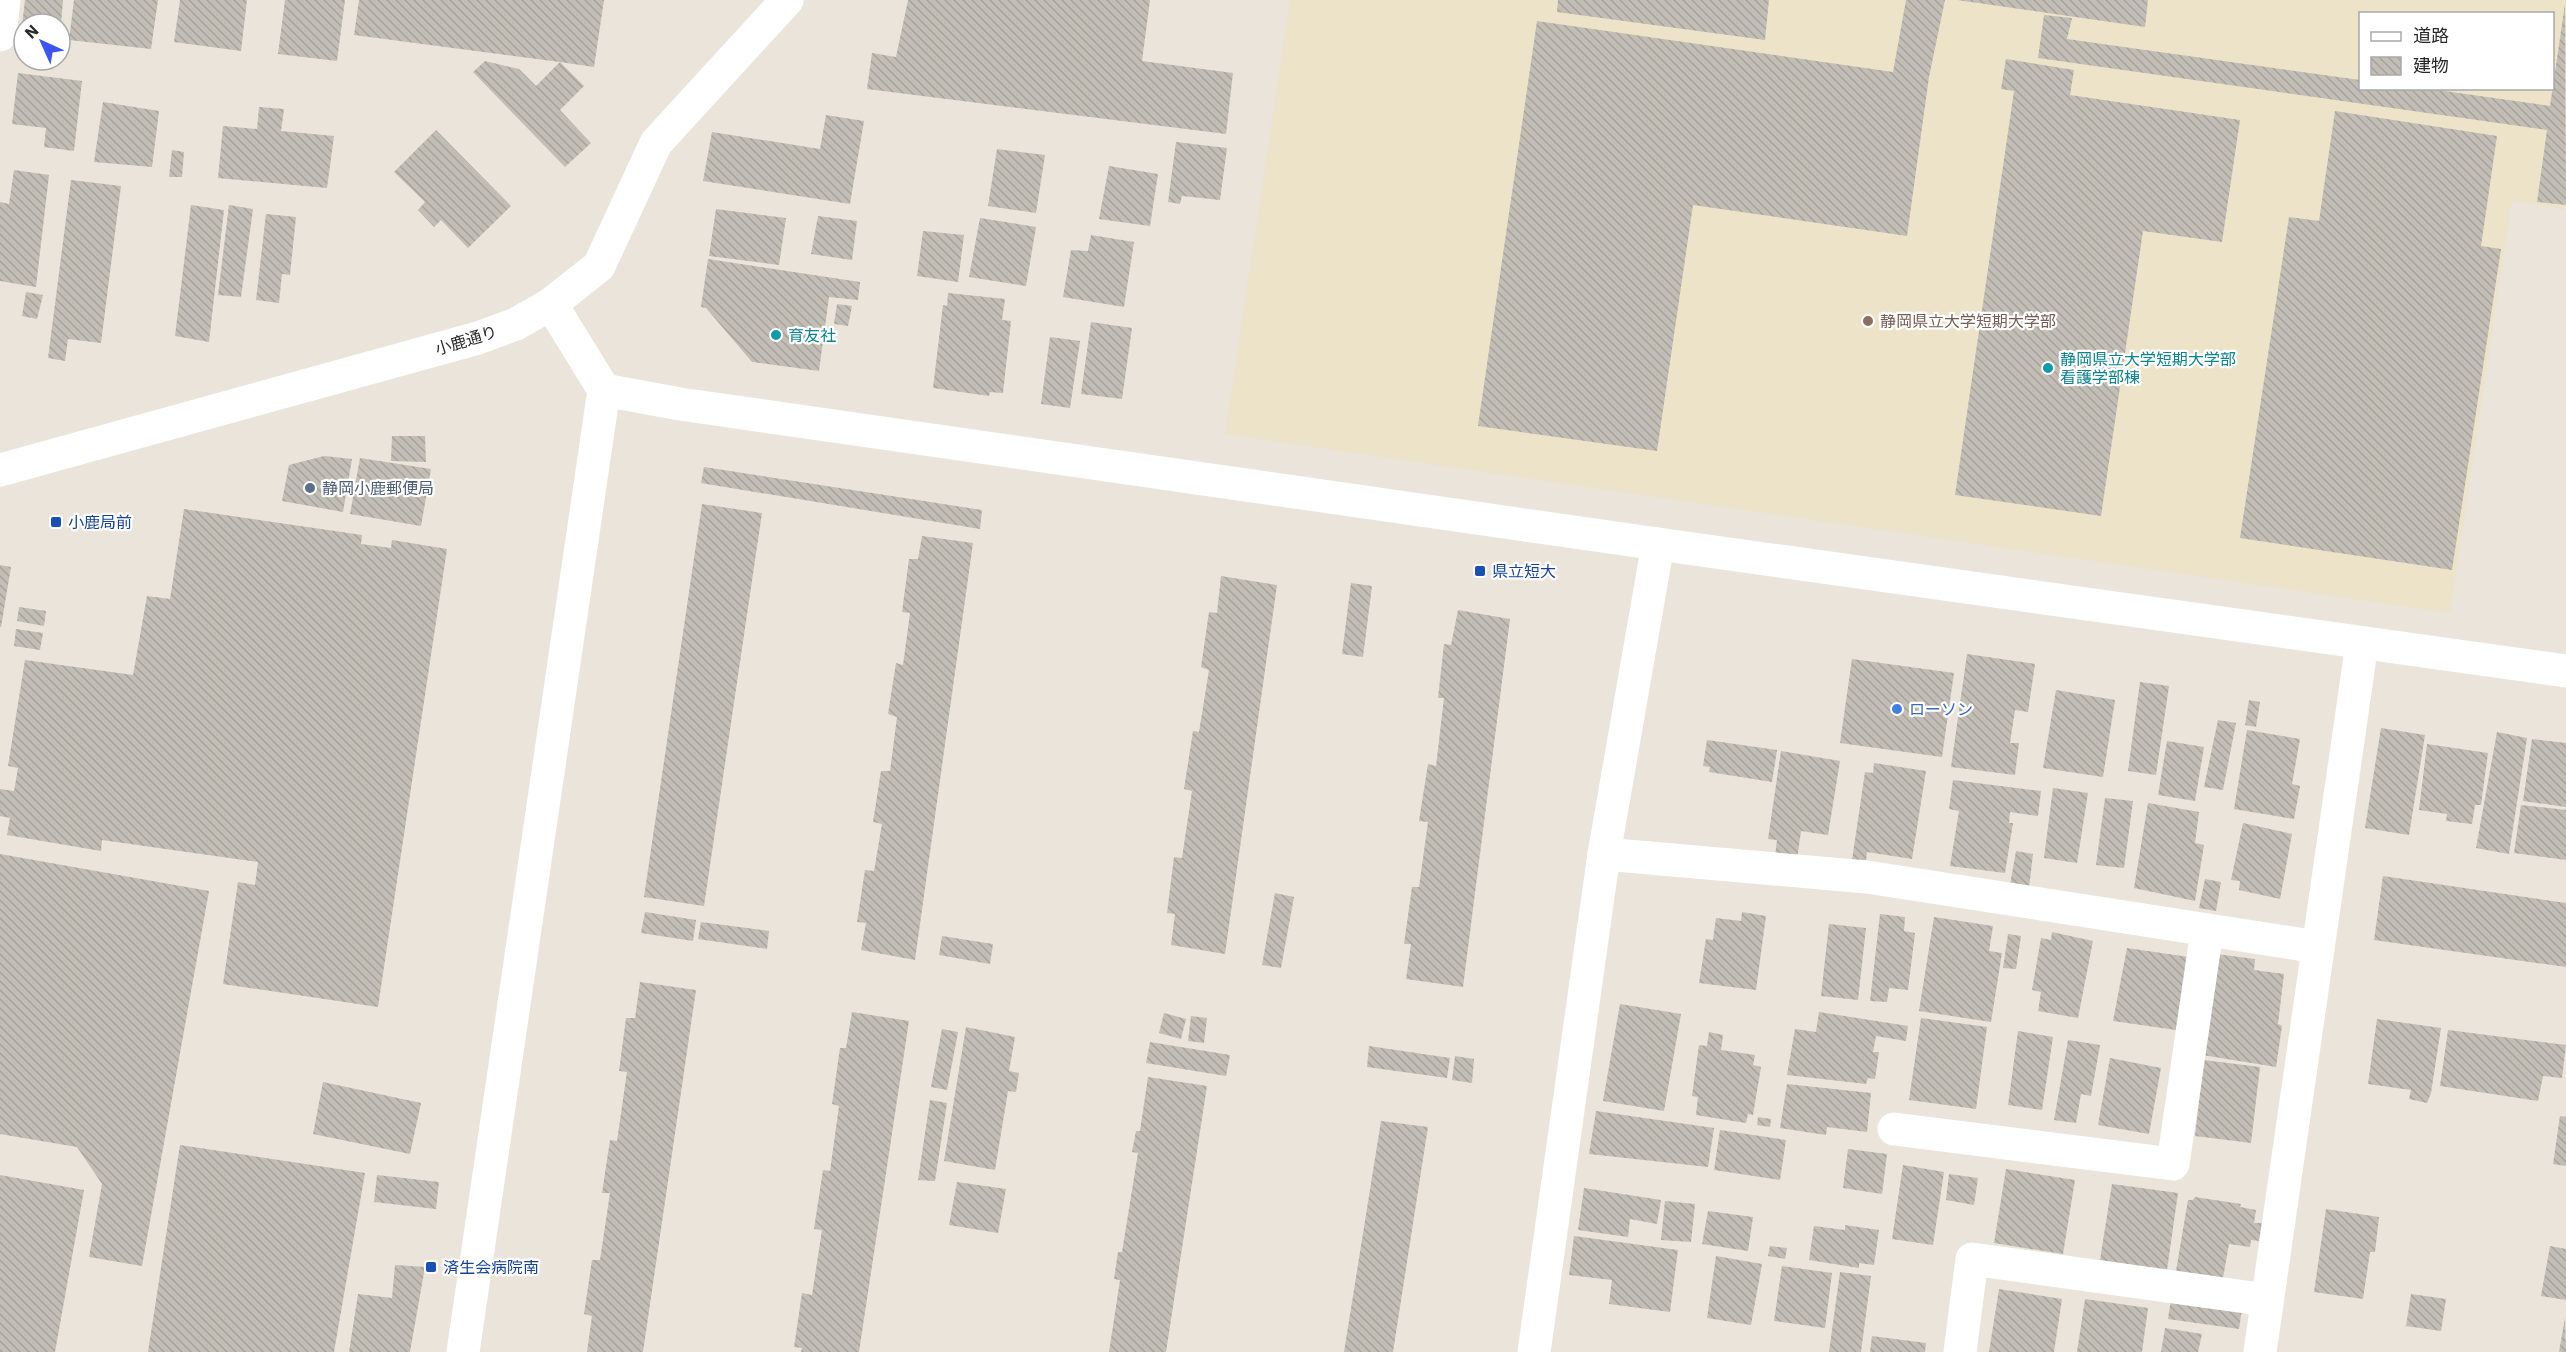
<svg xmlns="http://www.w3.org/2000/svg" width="2566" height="1352" font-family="'IBM Plex Sans','Noto Sans JP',sans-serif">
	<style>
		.education { fill: #ece3c9; fill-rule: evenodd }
		.building { fill: url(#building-back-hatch) }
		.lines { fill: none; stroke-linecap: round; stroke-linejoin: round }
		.minor { stroke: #fff; stroke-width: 33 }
		.tertiary { stroke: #fff; stroke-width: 33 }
		.education-dot { fill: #8d6e63; stroke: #fff; stroke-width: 2 }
		.culture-dot { fill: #0f9aa8; stroke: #fff; stroke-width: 2 }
		.service-dot { fill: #5c6f8a; stroke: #fff; stroke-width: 2 }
		.transit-dot { fill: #1a4fb4; stroke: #fff; stroke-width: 2 }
		.shop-dot { fill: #3f7fe0; stroke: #fff; stroke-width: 2 }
		.labels { text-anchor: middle; stroke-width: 4.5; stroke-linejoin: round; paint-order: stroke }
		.education-label { font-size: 16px; fill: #785e54; stroke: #fff; text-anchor: start }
		.culture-label { font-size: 16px; fill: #0d838f; stroke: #fff; text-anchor: start }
		.street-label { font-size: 16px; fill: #282828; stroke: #fff }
		.service-label { font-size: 16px; fill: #4e5e75; stroke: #fff; text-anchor: start }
		.transit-label { font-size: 16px; fill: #164399; stroke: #fff; text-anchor: start }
		.shop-label { font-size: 16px; fill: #366cbe; stroke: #fff; text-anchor: start }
	</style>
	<defs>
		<pattern id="building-back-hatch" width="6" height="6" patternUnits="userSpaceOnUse" patternTransform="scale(1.5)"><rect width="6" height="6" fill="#c2beb6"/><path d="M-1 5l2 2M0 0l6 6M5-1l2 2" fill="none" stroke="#a7a39c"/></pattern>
	</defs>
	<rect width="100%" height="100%" fill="#eae4da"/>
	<path class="education" d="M1290 0H2566V209L2512 201 2450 613 1225 434ZM2360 14H2552V88H2360Z"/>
	<g class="building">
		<polygon points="25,0 63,0 61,24 24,24 24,35 21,34"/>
		<polygon points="74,0 158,0 151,49 69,40"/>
		<polygon points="180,0 247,0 241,51 174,42"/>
		<polygon points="285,0 345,0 337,61 278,54"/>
		<polygon points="359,0 604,0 594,67 560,62 584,86 560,110 591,143 565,167 473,72 485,61 519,69 536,86 560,62 354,35"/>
		<polygon points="908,0 1150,0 1142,61 1233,73 1226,134 867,89 872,53 896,57"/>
		<polygon points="1558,0 1769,0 1765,40 1557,12"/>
		<polygon points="1906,0 1945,0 1929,77 1907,236 1693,205 1657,451 1478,426 1537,21 1893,72"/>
		<polygon points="1957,0 2148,0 2145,27"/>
		<polygon points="2565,4 2566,205 2537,202 2547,130 2038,58 2044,15 2072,18 2067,39 2360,80 2360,88 2423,88 2550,106"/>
		<polygon points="2006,59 2074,70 2070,95 2240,120 2222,242 2143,231 2101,516 1955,495 2014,91 2001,89"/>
		<polygon points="18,73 82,81 74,151 44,147 46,128 12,124"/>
		<polygon points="103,102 159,111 152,167 94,162"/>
		<polygon points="259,107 284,109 281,131 334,136 327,188 218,178 223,126 257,129"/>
		<polygon points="2335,111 2497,136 2481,246 2501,249 2452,570 2240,538 2289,217 2319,221"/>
		<polygon points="826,115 864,121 850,204 703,181 712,132 820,149"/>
		<polygon points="436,130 511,206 468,248 441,220 434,227 418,210 425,202 394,172"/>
		<polygon points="1176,142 1227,148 1220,200 1182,196 1180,204 1168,202"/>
		<polygon points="997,149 1045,155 1036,213 988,206"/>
		<polygon points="172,150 184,152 182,177 169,177"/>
		<polygon points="1109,166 1158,174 1150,226 1099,219"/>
		<polygon points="14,170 49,175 36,287 0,281 0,202 9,204"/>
		<polygon points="71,180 121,186 101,343 68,339 65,361 48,358"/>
		<polygon points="191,205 224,210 209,342 175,336"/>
		<polygon points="229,205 253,209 241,297 218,295"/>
		<polygon points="716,209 786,218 779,265 709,256"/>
		<polygon points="266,214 296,217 290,275 282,274 279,303 256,300"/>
		<polygon points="818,216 857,221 852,260 811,254"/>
		<polygon points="980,218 1036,227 1026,286 969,277"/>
		<polygon points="923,231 964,235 958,282 917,276"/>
		<polygon points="1091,235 1134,242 1124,307 1063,297 1071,250 1088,251"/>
		<polygon points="708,259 860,282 858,300 829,297 819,371 752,362 706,308 701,307"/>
		<polygon points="26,292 43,295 37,319 22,316"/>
		<polygon points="948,293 1005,299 1002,320 1011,321 1003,393 990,392 989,396 933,388 943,305 947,306"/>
		<polygon points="837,304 852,306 848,326 834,324"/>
		<polygon points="1091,322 1132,328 1122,399 1081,394"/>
		<polygon points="1050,337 1080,341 1070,408 1041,404"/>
		<polygon points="392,436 425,436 426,462 391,461"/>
		<polygon points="324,456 352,459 343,512 282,501 289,465"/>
		<polygon points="360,458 431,469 421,526 350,514"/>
		<polygon points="704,467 982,510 980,529 701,483"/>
		<polygon points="702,504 762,513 704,906 644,897"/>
		<polygon points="184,509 362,535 361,544 391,548 392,540 447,549 378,1007 223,984 238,882 255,885 258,862 102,840 101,851 7,835 10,818 0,816 0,789 14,791 18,768 8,766 25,660 133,675 147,596 170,599"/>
		<polygon points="922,536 973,543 915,960 861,950 866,923 857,922 865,870 874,871 882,824 873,822 881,771 890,771 897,717 888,714 896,663 903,665 910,613 902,612 909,559 918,559"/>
		<polygon points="0,565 11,567 1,627 0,627"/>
		<polygon points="1221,576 1277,585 1225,954 1171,945 1175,914 1167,913 1174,857 1182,858 1192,791 1184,789 1193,731 1199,732 1209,670 1201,667 1209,612 1217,613"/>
		<polygon points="1351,583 1372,586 1363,657 1342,654"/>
		<polygon points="19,607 46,611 44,626 17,621"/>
		<polygon points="1458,610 1510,619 1463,987 1406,979 1411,944 1404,944 1412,887 1419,887 1428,822 1419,821 1428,764 1436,766 1444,698 1438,698 1444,644 1451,645"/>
		<polygon points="16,629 43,633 40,650 14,646"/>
		<polygon points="1967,654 2035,664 2028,712 2015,710 2010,743 2019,743 2015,775 1951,767"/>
		<polygon points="1852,659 1954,673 1942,757 1840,743"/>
		<polygon points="2140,682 2169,686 2156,775 2128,771"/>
		<polygon points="2056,690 2115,700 2103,777 2043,768"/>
		<polygon points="2249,700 2260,702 2256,727 2245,725"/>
		<polygon points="2218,720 2236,723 2223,790 2204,787"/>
		<polygon points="2381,728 2425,735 2409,835 2365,828"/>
		<polygon points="2247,730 2300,739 2292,784 2300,786 2294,819 2234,809"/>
		<polygon points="2497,732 2527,738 2509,854 2476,848"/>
		<polygon points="2532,739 2566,743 2566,807 2523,801"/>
		<polygon points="1707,740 1777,750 1772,782 1709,772 1710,767 1703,766"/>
		<polygon points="2167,741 2204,747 2195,801 2158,795"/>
		<polygon points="2427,744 2488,753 2481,805 2475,805 2472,824 2446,821 2447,814 2419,810"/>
		<polygon points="1781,751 1840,761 1828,835 1801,831 1797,860 1775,856 1777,840 1768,839"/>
		<polygon points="1874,763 1926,771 1912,859 1867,852 1866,861 1852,860 1865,772 1873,773"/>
		<polygon points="1953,780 2041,791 2038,816 2010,812 2009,823 2013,823 2005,873 1950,866 1959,811 1949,809"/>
		<polygon points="2053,788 2088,793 2077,863 2044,858"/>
		<polygon points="2105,798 2133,801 2124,868 2096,865"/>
		<polygon points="2148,803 2199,812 2195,843 2204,845 2195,901 2134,888"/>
		<polygon points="2521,805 2566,810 2566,860 2514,853"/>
		<polygon points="2243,823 2292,834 2280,899 2239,890 2240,881 2231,880"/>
		<polygon points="2016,851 2033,854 2029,888 2010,885"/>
		<polygon points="0,854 209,891 142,1266 89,1257 102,1184 77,1147 0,1134"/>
		<polygon points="2383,876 2566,903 2566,967 2374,940"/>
		<polygon points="2205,879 2221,882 2216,911 2199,908"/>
		<polygon points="1275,893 1294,897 1281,968 1262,965"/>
		<polygon points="645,912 696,920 693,941 641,933"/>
		<polygon points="1742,912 1766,916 1756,990 1699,983 1706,939 1713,940 1716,918 1741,921"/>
		<polygon points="1880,914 1905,917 1904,931 1915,933 1908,990 1889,988 1887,1002 1870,1001"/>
		<polygon points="1934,917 1993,926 1989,951 2002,953 1991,1022 1919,1011"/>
		<polygon points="701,922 769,931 767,949 698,939"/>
		<polygon points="1829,924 1866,928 1858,1000 1821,996"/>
		<polygon points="2052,932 2093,941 2078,1018 2038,1011 2041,992 2032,990 2041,938 2051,940"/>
		<polygon points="2008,934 2021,936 2016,969 2003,968"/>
		<polygon points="942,936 993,944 990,964 939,955"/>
		<polygon points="2127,948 2189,957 2176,1030 2113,1021"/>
		<polygon points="2216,954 2255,959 2254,970 2284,974 2278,1024 2282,1026 2276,1067 2202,1055"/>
		<polygon points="640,982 696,990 643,1352 587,1352 592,1316 584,1314 592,1260 600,1260 610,1193 602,1193 610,1140 617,1141 627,1072 619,1071 626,1018 635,1018"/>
		<polygon points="1620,1004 1681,1014 1664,1111 1603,1101"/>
		<polygon points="852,1012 909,1021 859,1352 801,1352 802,1348 794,1347 802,1293 812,1295 822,1230 814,1229 823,1170 830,1171 839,1106 832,1104 840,1048 846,1048"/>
		<polygon points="1819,1012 1908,1026 1906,1041 1876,1036 1873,1052 1879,1052 1875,1079 1868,1078 1866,1084 1787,1075 1795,1029 1816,1032"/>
		<polygon points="1164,1013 1186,1019 1181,1039 1159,1033"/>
		<polygon points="1191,1016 1207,1018 1204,1043 1188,1041"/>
		<polygon points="1921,1018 1987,1027 1976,1109 1909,1100"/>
		<polygon points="2377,1019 2441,1028 2431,1093 2427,1103 2409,1099 2411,1090 2368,1084"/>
		<polygon points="966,1027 1015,1037 1009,1071 1019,1073 1016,1092 1008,1091 995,1170 944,1161"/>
		<polygon points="942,1029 958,1032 947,1090 931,1087"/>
		<polygon points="2448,1030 2566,1045 2562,1078 2543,1076 2538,1101 2440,1086"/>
		<polygon points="2018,1031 2053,1037 2042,1110 2008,1105"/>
		<polygon points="1709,1032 1723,1035 1721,1050 1755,1055 1753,1065 1761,1067 1753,1115 1748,1114 1746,1123 1696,1115 1698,1097 1692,1096 1699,1045 1707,1046"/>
		<polygon points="2068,1040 2100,1045 2091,1096 2081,1094 2076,1123 2054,1120"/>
		<polygon points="1150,1042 1230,1055 1226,1076 1146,1063"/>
		<polygon points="1369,1046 1450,1058 1447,1078 1367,1067"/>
		<polygon points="1455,1056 1474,1059 1472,1083 1452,1080"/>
		<polygon points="2110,1058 2161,1068 2149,1134 2098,1125"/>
		<polygon points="2204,1060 2260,1067 2251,1143 2195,1136"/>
		<polygon points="1148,1077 1207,1086 1166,1352 1109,1352 1120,1280 1114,1279 1118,1252 1122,1252 1138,1153 1132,1152 1136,1131 1140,1131"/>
		<polygon points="323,1082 421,1103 410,1154 313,1134"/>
		<polygon points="1787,1084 1871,1093 1867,1132 1827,1127 1826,1135 1780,1128"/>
		<polygon points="930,1100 947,1103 935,1181 918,1180"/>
		<polygon points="1596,1111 1714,1128 1708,1167 1589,1154"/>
		<polygon points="2560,1116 2566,1117 2566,1166 2553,1164"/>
		<polygon points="1758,1117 1771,1119 1770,1127 1757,1125"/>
		<polygon points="1381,1121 1428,1127 1393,1352 1344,1352"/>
		<polygon points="1720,1130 1786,1140 1780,1180 1714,1170"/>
		<polygon points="180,1145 365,1173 334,1352 148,1352"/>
		<polygon points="1848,1149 1887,1154 1882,1194 1843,1188"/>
		<polygon points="1903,1165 1944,1172 1933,1245 1892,1239"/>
		<polygon points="2006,1169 2075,1180 2063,1254 1994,1243"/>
		<polygon points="1949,1174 1978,1178 1974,1205 1946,1200"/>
		<polygon points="0,1175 84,1190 55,1352 0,1352"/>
		<polygon points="377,1175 439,1182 436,1209 374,1202"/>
		<polygon points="957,1182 1006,1189 998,1233 949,1225"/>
		<polygon points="2112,1184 2178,1193 2167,1270 2100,1260"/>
		<polygon points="1584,1188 1661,1200 1657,1224 1630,1219 1628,1237 1578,1230"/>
		<polygon points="2195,1197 2241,1204 2240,1207 2256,1210 2254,1223 2262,1223 2259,1241 2251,1240 2250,1247 2229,1244 2223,1278 2176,1271 2188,1200 2193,1200"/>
		<polygon points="1665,1201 1695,1204 1691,1242 1661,1240"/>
		<polygon points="2326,1209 2379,1217 2375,1252 2370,1252 2363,1299 2314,1292"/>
		<polygon points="1708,1211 1753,1217 1748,1251 1702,1244"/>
		<polygon points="1845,1225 1879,1230 1874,1265 1859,1263 1859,1268 1809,1260 1814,1226 1845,1230"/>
		<polygon points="1574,1236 1678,1250 1670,1312 1609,1304 1612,1280 1569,1275"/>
		<polygon points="1770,1246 1787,1248 1785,1259 1768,1256"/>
		<polygon points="2550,1246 2566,1249 2566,1300 2541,1296"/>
		<polygon points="1716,1256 1762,1264 1751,1325 1707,1318"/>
		<polygon points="395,1265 425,1267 410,1352 349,1352 358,1294 392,1298"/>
		<polygon points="1782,1266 1832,1273 1825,1328 1774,1321"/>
		<polygon points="1840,1272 1871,1276 1861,1352 1829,1352"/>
		<polygon points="1999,1289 2062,1299 2054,1352 1989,1352"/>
		<polygon points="2411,1294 2446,1299 2441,1331 2406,1326"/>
		<polygon points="2085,1299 2148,1308 2142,1352 2077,1352"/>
		<polygon points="2171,1299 2242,1309 2239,1329 2168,1319"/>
		<polygon points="2565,1318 2566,1352 2559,1352"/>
		<polygon points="2165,1328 2202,1334 2198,1352 2161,1352"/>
		<polygon points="1872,1336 1926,1343 1925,1352 1870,1352"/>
	</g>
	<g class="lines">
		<g class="minor">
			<polyline points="0,35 4,0"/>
			<polyline points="1604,854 1867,877 2318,947"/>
			<polyline points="1894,1129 2173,1164 2207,930"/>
			<polyline points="1534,1352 1604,854 1658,544"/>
			<polyline points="1960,1352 1972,1259 2267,1300"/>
			<polyline points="2260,1352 2362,643"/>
		</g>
		<g class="tertiary">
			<polyline points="604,390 680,404 1658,544 2566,671"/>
			<polyline points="0,470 478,338 516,324 551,304 599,266 656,143 787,0"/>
			<polyline points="463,1352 604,390 551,304"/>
		</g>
	</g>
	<circle class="education-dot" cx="1868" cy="321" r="6"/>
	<g class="culture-dot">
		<circle cx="776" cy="335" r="6"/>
		<circle cx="2048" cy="368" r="6"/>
	</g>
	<circle class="service-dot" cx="310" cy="488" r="6"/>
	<g class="transit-dot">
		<rect x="50" y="516" width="12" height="12" rx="3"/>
		<rect x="1474" y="565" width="12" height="12" rx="3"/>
		<rect x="425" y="1261" width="12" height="12" rx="3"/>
	</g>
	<circle class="shop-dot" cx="1897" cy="709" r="6"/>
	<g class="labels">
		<g class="education-label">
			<text x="1880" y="327">静岡県立大学短期大学部</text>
		</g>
		<g class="culture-label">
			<text x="788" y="341">育友社</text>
			<text x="2060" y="365">静岡県立大学短期大学部<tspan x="2060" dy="18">看護学部棟</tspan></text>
		</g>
		<g class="street-label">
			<text transform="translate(466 340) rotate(-17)" y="6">小鹿通り</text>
		</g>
		<g class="service-label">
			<text x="322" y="494">静岡小鹿郵便局</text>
		</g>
		<g class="transit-label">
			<text x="68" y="528">小鹿局前</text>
			<text x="1492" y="577">県立短大</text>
			<text x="443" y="1273">済生会病院南</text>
		</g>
		<g class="shop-label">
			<text x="1909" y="715">ローソン</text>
		</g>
	</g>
	<rect x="2359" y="12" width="195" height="78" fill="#ffffff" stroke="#a9a9a9" stroke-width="1.5"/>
	<rect x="2371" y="32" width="30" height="9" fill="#ffffff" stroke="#a9a9a9" stroke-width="1.5"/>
	<text x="2413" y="42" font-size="18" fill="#282828">道路</text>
	<rect x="2371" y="57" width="30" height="18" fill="url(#building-back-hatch)" stroke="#a9a9a9" stroke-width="1.5"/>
	<text x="2413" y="72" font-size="18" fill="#282828">建物</text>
	<g transform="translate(42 42) rotate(315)"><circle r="28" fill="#ffffff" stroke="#a9a9a9" stroke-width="1.5"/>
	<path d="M0-4.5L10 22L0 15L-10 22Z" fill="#3c54f5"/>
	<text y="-9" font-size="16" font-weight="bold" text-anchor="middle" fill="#282828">N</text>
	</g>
</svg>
